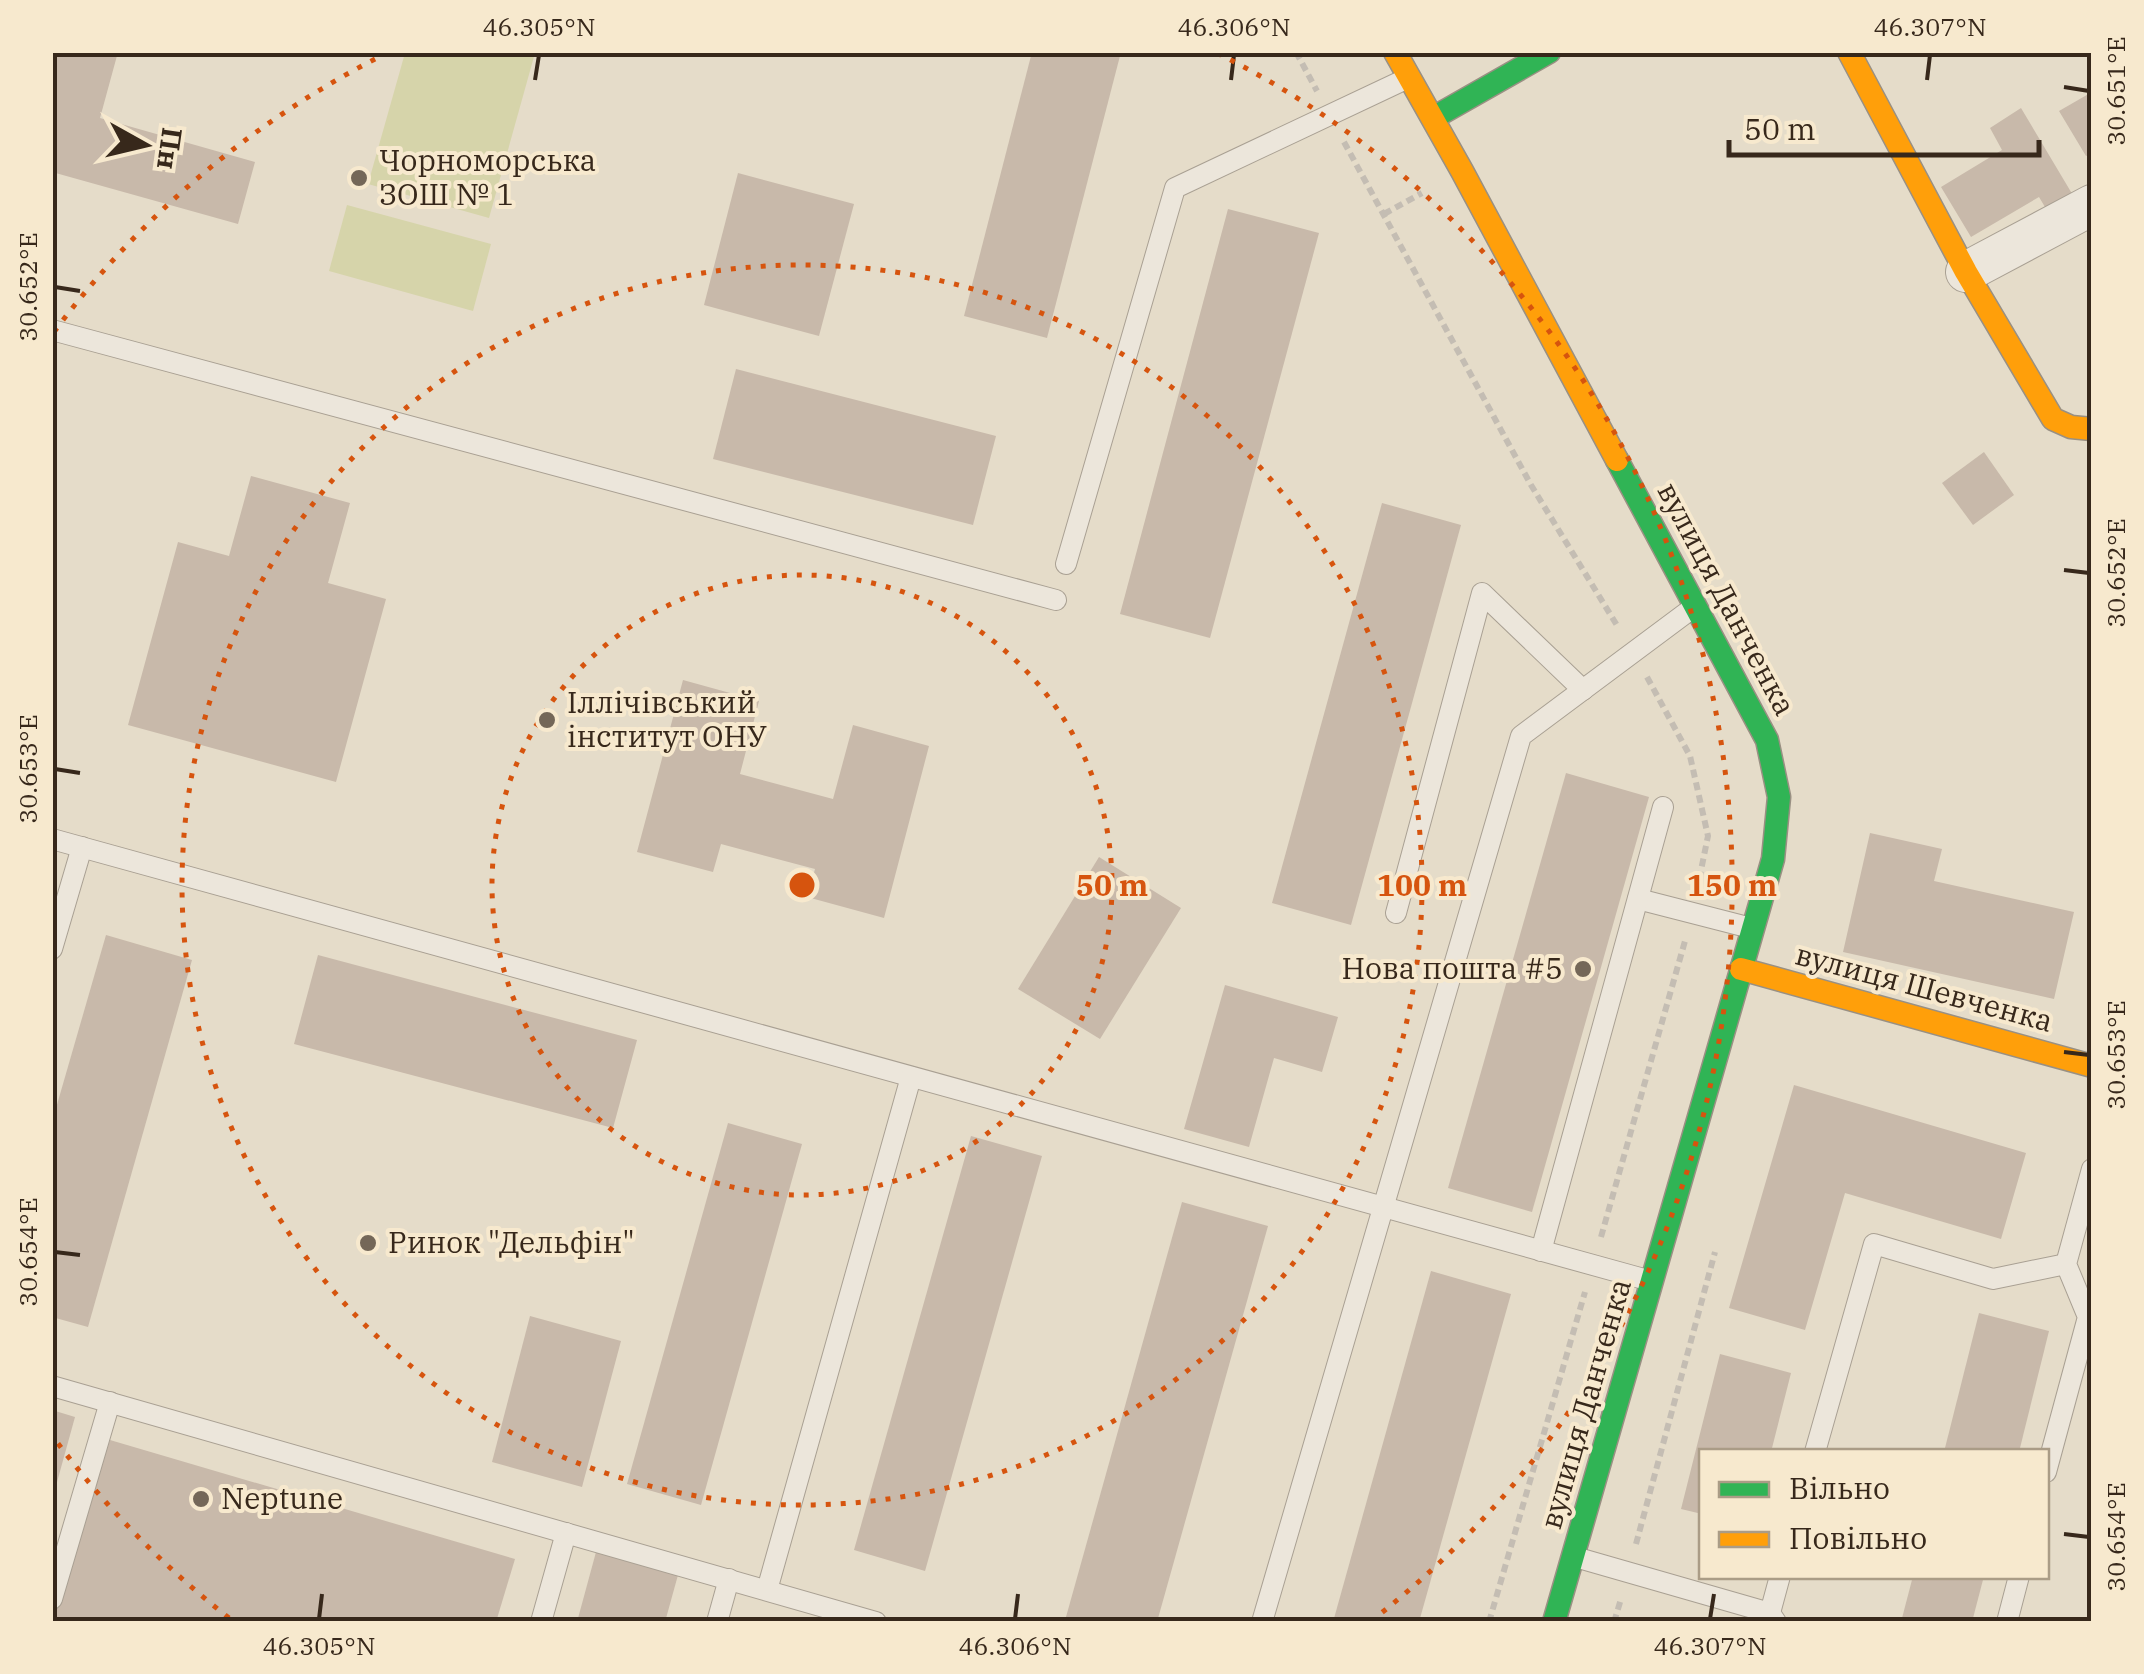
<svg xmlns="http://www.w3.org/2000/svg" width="2144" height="1674" font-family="'IBM Plex Serif',serif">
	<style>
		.green { fill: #d6d4aa }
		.building { fill: #c8b9aa }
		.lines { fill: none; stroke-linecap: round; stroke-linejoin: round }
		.lane-casing { stroke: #a9a093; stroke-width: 22 }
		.street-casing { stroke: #a9a093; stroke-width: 42 }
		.fast-casing { stroke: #999083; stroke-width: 25 }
		.slow-casing { stroke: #999083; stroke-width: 25 }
		.path { stroke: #c4bdb3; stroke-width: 6; stroke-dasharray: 8 5; stroke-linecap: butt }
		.lane { stroke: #ece6db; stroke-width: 20 }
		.street { stroke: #ece6db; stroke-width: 40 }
		.fast { stroke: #30b455; stroke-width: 22 }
		.slow { stroke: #ff9f0a; stroke-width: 22 }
		.ticks { fill: none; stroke: #37281b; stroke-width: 4 }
		.ring { fill: none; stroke: #d6540e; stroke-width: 5; stroke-dasharray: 5 10 }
		.poi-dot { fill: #746758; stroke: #f7e9ce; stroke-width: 4 }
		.labels { text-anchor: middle; stroke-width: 8; stroke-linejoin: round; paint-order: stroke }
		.poi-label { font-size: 30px; fill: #37281b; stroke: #f7e9ce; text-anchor: start }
		.street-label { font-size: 30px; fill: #37281b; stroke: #f7e9ce }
		.centre { fill: #d6540e; stroke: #f7e9ce; stroke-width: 5 }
		.ring-label { font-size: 30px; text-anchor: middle; font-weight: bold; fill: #d6540e; stroke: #f7e9ce; stroke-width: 8; stroke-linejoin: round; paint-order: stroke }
		.neatline { fill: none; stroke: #37281b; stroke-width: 4 }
		.ticks-label { font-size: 25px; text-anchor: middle; fill: #37281b }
	</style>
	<rect width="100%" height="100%" fill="#e5dcc9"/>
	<g class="green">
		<polygon points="405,53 535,53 489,218 368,184"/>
		<polygon points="347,205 491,244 473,311 329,271"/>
	</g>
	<g class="building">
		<polygon points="52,52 118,52 100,118 255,162 238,224 52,172"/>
		<polygon points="1032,52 1121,52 1047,338 964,316"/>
		<polygon points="2092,92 2092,153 2086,156 2059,111"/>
		<polygon points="2021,108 2074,197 2048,212 2039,197 1971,237 1941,187 2002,150 1990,128"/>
		<polygon points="738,173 854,204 819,336 704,305"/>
		<polygon points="1228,209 1319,233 1210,638 1120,614"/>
		<polygon points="736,369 996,436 973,525 713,459"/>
		<polygon points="1984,452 2014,495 1973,525 1942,483"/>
		<polygon points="251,476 350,503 328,583 386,599 336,782 128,725 178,542 229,556"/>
		<polygon points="1382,503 1461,525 1351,925 1272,903"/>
		<polygon points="683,680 759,701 740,774 833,799 853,725 929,746 884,918 807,897 815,869 721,844 713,872 637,852"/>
		<polygon points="1566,773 1649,797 1532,1212 1448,1188"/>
		<polygon points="1870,833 1942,849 1934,881 2074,912 2054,999 1843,952"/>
		<polygon points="1099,857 1181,908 1100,1039 1018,989"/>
		<polygon points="106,935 192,960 88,1327 52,1317 52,1122"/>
		<polygon points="318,955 637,1040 613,1128 294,1044"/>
		<polygon points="1225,985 1338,1017 1322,1072 1274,1058 1249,1147 1184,1129"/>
		<polygon points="1794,1085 2026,1153 2001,1239 1845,1193 1805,1330 1729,1308"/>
		<polygon points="728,1123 802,1144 701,1505 627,1484"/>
		<polygon points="971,1136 1042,1156 925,1571 854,1550"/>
		<polygon points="1182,1202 1268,1226 1157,1622 1082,1622 1066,1617"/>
		<polygon points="1431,1271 1511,1294 1419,1622 1333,1622"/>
		<polygon points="1979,1313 2049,1331 2019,1452 1944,1452"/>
		<polygon points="530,1316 621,1341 582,1487 492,1462"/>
		<polygon points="1720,1354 1791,1373 1771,1452 1702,1452 1702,1514 1681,1509"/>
		<polygon points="52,1410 75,1417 54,1493 52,1493"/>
		<polygon points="110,1440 515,1559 496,1622 52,1622 52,1609"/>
		<polygon points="596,1552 678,1575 665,1622 577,1622"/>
		<polygon points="1913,1576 1984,1576 1972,1622 1901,1622"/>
	</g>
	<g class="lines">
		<g class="lane-casing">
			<g id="lane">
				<polyline points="52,330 1056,600"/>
				<polyline points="1066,564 1175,188 1408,78"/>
				<polyline points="52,839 1651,1281"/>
				<polyline points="1638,899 1751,928"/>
				<polyline points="1396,913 1482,593 1583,690"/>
				<polyline points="52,949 82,847"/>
				<polyline points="1541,1251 1663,807"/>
				<polyline points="52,1386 876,1622"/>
				<polyline points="1815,1452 1874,1244 1993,1279 2066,1264"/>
				<polyline points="2046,1472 2088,1317 2066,1264 2092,1169"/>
				<polyline points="1575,1557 1770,1613 1776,1622"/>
				<polyline points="767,1590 911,1077"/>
				<polyline points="52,1599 110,1402"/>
				<polyline points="1770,1613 1780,1576"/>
				<polyline points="541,1622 566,1533"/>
				<polyline points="717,1622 729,1579"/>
				<polyline points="1262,1622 1521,736 1694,607"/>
				<polyline points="2007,1622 2019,1576"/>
			</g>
		</g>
		<g class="street-casing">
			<polyline id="street" points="1966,272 2092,205"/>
		</g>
		<g class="fast-casing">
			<g id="fast">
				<polyline points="1433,118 1549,52"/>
				<polyline points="1554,1622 1773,859 1779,797 1767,740 1617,460"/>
			</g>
		</g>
		<g class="slow-casing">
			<g id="slow">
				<polyline points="1395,52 1462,171 1617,460"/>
				<polyline points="1849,52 1966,272 2053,419 2071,427 2092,429"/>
				<polyline points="1741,969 2092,1066"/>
			</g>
		</g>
		<g class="path">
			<polyline points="1296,52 1317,91"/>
			<polyline points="1344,142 1531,485 1618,627"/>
			<polyline points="1384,214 1422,193"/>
			<polyline points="1647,677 1690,756 1708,836 1698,885"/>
			<polyline points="1601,1237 1685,941"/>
			<polyline points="1636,1544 1715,1252"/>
			<polyline points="1489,1622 1585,1292"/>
			<polyline points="1614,1622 1621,1599"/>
		</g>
		<use href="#lane" class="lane"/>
		<use href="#street" class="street"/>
		<use href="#fast" class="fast"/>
		<use href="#slow" class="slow"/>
	</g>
	<path class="ticks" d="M535 80 539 55M1231 80 1234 55M1927 80 1930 55M2064 87 2089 91M55 287 80 291M2064 570 2089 573M55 769 80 773M2064 1052 2089 1055M55 1252 80 1255M2064 1534 2089 1537M319 1619 322 1594M1015 1619 1018 1594M1710 1619 1714 1594"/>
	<g class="ring">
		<circle cx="802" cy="885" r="310"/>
		<circle cx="802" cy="885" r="620"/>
		<path d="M229 1618A930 930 0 0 1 54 1438M54 332A930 930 0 0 1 387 53M1217 53A930 930 0 0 1 1375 1618"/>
	</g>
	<g class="poi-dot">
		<circle cx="359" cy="178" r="10"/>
		<circle cx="547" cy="720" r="10"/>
		<circle cx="1583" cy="969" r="10"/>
		<circle cx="368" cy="1243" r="10"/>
		<circle cx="201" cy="1499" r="10"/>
	</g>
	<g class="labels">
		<g class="poi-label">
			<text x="379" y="171">Чорноморська<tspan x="379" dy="34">ЗОШ № 1</tspan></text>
			<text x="567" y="713">Іллічівський<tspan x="567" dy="34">інститут ОНУ</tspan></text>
			<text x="1563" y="979" text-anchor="end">Нова пошта #5</text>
			<text x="388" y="1253">Ринок "Дельфін"</text>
			<text x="221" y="1509">Neptune</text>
		</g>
		<g class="street-label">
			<text transform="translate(1726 599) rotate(62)" y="10">вулиця Данченка</text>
			<text transform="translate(1924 988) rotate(15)" y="10">вулиця Шевченка</text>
			<text transform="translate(1586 1404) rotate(-74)" y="10">вулиця Данченка</text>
		</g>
	</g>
	<circle cx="802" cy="885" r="15" class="centre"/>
	<g class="ring-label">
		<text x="1112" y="896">50 m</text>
		<text x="1422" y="896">100 m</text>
		<text x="1732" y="896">150 m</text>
	</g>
	<rect width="2144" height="1674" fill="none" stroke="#f7e9ce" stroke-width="110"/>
	<rect x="1699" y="1449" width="350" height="130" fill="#f7e9ce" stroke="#aa9c86" stroke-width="2.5"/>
	<rect x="1719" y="1482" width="50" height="15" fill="#30b455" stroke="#aa9c86" stroke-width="2.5"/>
	<text x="1789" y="1499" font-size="30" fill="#37281b">Вільно</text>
	<rect x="1719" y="1532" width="50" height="15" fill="#ff9f0a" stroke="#aa9c86" stroke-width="2.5"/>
	<text x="1789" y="1549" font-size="30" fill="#37281b">Повільно</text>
	<g transform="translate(145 145) rotate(98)" stroke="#f7e9ce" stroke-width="8" paint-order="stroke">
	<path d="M0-8L18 38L0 25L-18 38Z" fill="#37281b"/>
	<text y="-15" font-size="28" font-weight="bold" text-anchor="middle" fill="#37281b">Пн</text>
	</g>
	<path d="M1729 140v15h310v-15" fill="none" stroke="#37281b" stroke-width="5"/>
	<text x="1744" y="140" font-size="30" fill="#37281b" stroke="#f7e9ce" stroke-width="8" paint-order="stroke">50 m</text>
	<rect x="55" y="55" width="2034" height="1564" class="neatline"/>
	<g class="ticks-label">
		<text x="539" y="36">46.305°N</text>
		<text x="1234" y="36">46.306°N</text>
		<text x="1930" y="36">46.307°N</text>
		<text transform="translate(2116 91) rotate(-90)" y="9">30.651°E</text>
		<text transform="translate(28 287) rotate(-90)" y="9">30.652°E</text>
		<text transform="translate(2116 573) rotate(-90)" y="9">30.652°E</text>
		<text transform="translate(28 769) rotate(-90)" y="9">30.653°E</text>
		<text transform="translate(2116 1055) rotate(-90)" y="9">30.653°E</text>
		<text transform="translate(28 1252) rotate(-90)" y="9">30.654°E</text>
		<text transform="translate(2116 1537) rotate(-90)" y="9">30.654°E</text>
		<text x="319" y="1655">46.305°N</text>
		<text x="1015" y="1655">46.306°N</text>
		<text x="1710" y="1655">46.307°N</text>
	</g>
</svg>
